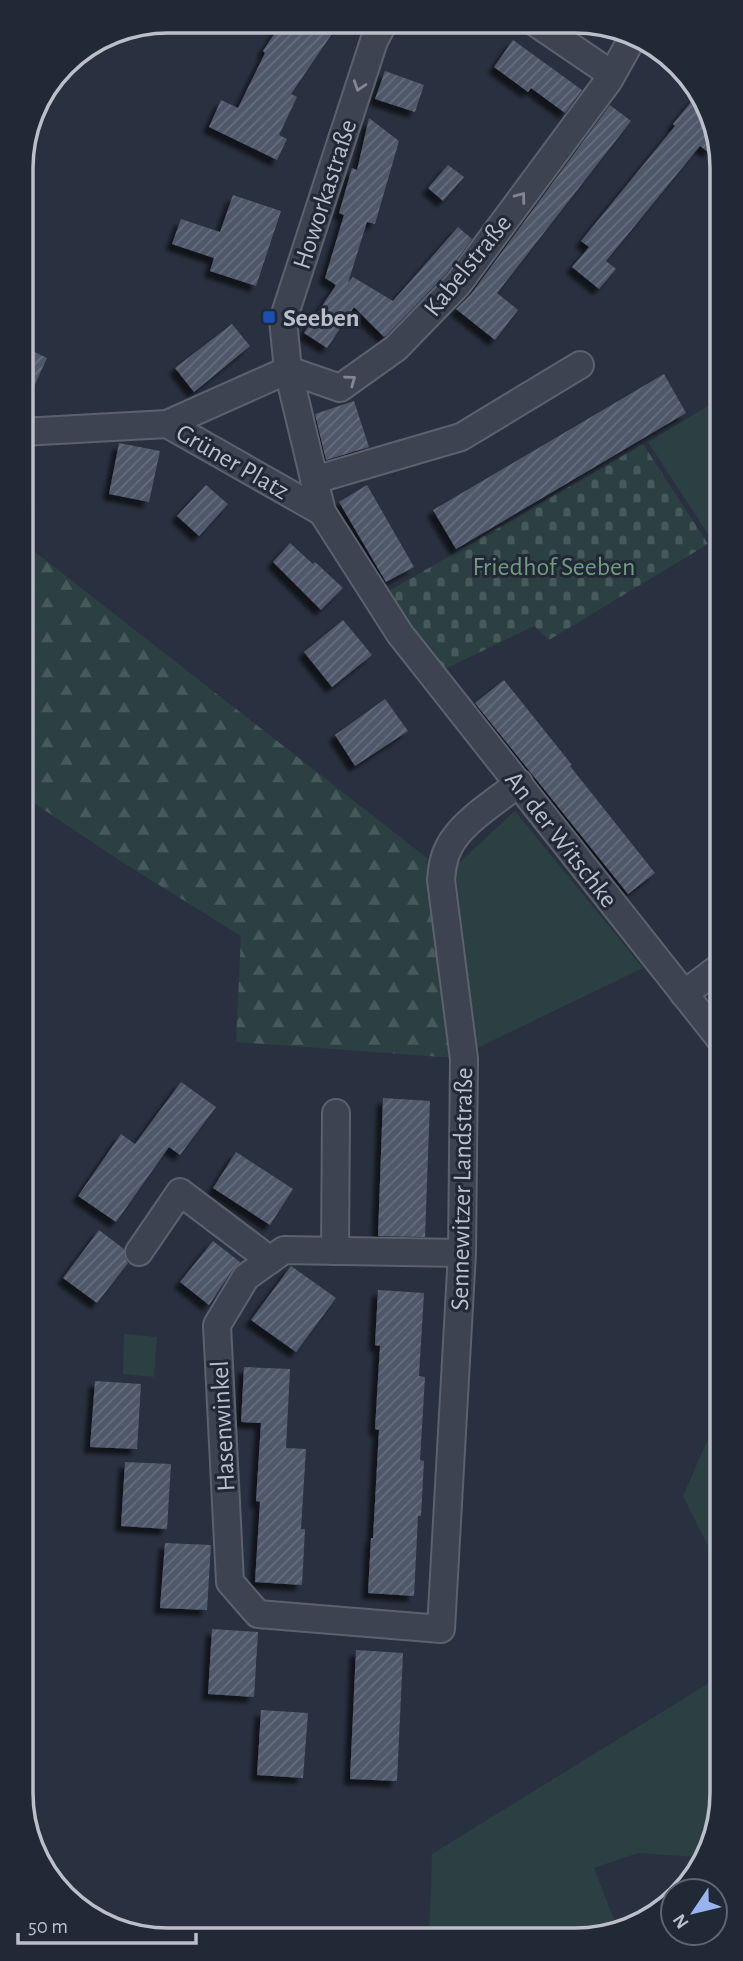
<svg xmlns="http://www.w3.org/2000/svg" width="743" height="1961" font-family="'Alegreya Sans',sans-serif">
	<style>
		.green { fill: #2c3f42 }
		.forest { fill: url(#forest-firs) }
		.cemetery { fill: url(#cemetery-stones) }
		.building { fill: url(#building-hatch); filter: url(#shadow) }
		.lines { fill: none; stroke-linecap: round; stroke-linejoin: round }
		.minor-casing { stroke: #5b616d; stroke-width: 30 }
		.minor { stroke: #3d4350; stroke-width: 26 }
		.oneway { stroke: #828793 }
		.transit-dot { fill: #1a4fb4; stroke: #212836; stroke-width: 2.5 }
		.labels { text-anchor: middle; stroke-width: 6; stroke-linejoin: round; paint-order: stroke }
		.street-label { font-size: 26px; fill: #babfca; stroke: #212836 }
		.poi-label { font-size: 26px; font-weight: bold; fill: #babfca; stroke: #212836; text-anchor: start }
		.park-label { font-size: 26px; fill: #73997f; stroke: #212836 }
		.rim { fill: none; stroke: #babfca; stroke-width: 3.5 }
	</style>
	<defs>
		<pattern id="forest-firs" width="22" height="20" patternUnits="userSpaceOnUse" patternTransform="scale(1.75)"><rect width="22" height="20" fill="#2c3f42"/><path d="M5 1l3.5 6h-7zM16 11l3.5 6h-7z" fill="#48595c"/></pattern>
		<pattern id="cemetery-stones" width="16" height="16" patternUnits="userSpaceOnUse" patternTransform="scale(1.75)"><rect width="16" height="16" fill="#2c3f42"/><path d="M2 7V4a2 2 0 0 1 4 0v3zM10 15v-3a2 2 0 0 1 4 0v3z" fill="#48595c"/></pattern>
		<pattern id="building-hatch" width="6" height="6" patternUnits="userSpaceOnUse" patternTransform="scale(1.75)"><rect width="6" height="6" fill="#4f5869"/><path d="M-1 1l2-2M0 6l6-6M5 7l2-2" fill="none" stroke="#666e7d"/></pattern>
		<filter id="shadow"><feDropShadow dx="-6" dy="6" stdDeviation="2" flood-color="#0009"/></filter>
	</defs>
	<rect width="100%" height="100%" fill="#293140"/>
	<g class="green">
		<polygon points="713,403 720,407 720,542 715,545 648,442"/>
		<polygon points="515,811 643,968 471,1051 451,870"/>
		<polygon points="124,1334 157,1337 154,1377 123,1374"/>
		<polygon points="721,1409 721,1572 683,1496"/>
		<polygon points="722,1675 722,1802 699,1857 638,1853 594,1868 613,1917 620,1928 604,1937 429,1937 432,1854"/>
	</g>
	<polygon class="forest" points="35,552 427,858 456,1058 236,1042 241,936 122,862 22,795 22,568"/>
	<polygon class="cemetery" points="643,444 708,544 549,640 534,626 445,669 416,634 389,591"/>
	<g class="building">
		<polygon points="282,22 285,22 299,31 304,22 340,22 291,94 297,97 279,135 287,139 277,160 209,127 221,100 238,108 265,53 263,51"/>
		<polygon points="513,40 582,90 565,113 531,88 528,92 494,67"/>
		<polygon points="385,71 424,85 415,112 375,99"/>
		<polygon points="696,96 719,138 708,152 700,146 606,261 616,269 599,289 572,267 589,247 581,241 675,126 673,124"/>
		<polygon points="610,105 631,121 497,293 518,310 495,340 456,309 471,294"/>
		<polygon points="369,118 399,141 375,224 367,222 348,283 353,277 393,301 458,227 472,239 446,274 386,336 384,337 354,307 327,348 304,333 336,285 325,278 344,215 339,213 352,168 357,170"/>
		<polygon points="448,165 464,177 443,201 428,188"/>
		<polygon points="233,195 281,211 256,286 210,271 214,258 172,244 181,219 220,232"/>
		<polygon points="232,324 250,346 194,392 175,368"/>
		<polygon points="22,346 47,358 22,413"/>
		<polygon points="664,374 686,413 456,549 433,510"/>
		<polygon points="354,401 369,447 326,460 315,414"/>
		<polygon points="119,443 160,451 149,502 109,494"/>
		<polygon points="206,485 228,504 199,536 177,516"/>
		<polygon points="367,485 414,567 386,582 339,502"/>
		<polygon points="290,543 313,564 315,562 343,588 321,610 273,562"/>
		<polygon points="343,620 372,655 332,687 304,652"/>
		<polygon points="504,680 572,765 570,766 655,873 628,894 475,703"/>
		<polygon points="385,699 408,731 355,766 335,735"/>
		<polygon points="181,1082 216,1107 180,1155 169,1147 116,1222 78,1196 121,1134 135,1144"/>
		<polygon points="383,1098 430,1101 425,1237 378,1236"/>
		<polygon points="236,1152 293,1189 270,1225 213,1188"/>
		<polygon points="99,1230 124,1249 125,1258 128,1263 97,1303 63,1278"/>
		<polygon points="213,1241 240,1262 233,1269 209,1305 180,1282"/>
		<polygon points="291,1266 336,1298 296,1352 251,1320"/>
		<polygon points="378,1290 424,1293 419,1376 425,1377 420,1460 424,1461 421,1516 418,1516 414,1596 368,1593 371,1538 373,1538 379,1430 375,1429 380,1346 375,1345"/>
		<polygon points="244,1367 290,1369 286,1448 306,1449 301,1529 305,1529 302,1585 255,1582 260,1502 256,1501 261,1423 241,1422"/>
		<polygon points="95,1381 141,1384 137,1449 90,1447"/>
		<polygon points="125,1462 171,1464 167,1529 121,1526"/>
		<polygon points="165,1543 211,1545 207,1610 160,1608"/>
		<polygon points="212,1629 258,1632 254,1697 208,1694"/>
		<polygon points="356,1650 403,1653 397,1781 350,1779"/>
		<polygon points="261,1710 308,1713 303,1778 257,1775"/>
	</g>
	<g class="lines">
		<g class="minor-casing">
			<g id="minor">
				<polyline points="384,22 374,41 283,320 288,370 322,512 400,634 720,1039"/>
				<polyline points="536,23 611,74"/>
				<polyline points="288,370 340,388 396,348 458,284 609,80 632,39"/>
				<polyline points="167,424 322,512"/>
				<polyline points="22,432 167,424 288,370"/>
				<polyline points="314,480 461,437 580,365"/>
				<polyline points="684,994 720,967"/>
				<polyline points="335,1251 336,1113"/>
				<polyline points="139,1252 180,1192 270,1260"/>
				<path d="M462 1253 284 1250 246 1277 217 1325 230 1582 258 1614 441 1629 462 1253 464 1059 441 880C442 869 443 858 449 847 461 822 497 801 519 783"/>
			</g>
		</g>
		<use href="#minor" class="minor"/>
	</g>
	<defs><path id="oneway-chevron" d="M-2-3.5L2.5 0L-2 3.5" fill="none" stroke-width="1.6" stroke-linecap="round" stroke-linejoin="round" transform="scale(1.75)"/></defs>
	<g class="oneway">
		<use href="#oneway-chevron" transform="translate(359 86) rotate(108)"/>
		<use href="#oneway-chevron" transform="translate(521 197) rotate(-53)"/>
		<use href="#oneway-chevron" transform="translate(351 380) rotate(-36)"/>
	</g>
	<rect class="transit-dot" x="262" y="310" width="14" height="14" rx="3.5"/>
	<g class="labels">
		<g class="street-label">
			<text transform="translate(324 194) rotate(-72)" y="9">Howorkastraße</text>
			<text transform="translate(467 265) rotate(-51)" y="9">Kabelstraße</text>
			<text transform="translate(233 461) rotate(30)" y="9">Grüner Platz</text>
			<text transform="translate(562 839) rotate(52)" y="9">An der Witschke</text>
			<text transform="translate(461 1189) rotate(-89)" y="9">Sennewitzer Landstraße</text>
			<text transform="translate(222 1426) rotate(-93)" y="9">Hasenwinkel</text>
		</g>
		<g class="poi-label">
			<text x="283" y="326">Seeben</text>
		</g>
		<g class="park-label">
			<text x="554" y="575">Friedhof Seeben</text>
		</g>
	</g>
	<path d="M0 0H743V1961H0ZM168 33H575A135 135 0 0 1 710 168V1793A135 135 0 0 1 575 1928H168A135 135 0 0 1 33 1793V168A135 135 0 0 1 168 33Z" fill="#212836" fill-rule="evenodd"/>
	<path class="rim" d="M168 33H575A135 135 0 0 1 710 168V1793A135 135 0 0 1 575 1928H168A135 135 0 0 1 33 1793V168A135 135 0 0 1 168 33Z"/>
	<g transform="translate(694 1912) rotate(235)"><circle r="33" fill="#212836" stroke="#5e6471" stroke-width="2"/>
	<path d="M0-5L12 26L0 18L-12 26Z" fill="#99b3f0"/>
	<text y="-10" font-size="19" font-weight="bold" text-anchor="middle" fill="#babfca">N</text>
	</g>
	<path d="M18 1933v10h178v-10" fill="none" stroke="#babfca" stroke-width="3.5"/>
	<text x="28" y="1933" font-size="21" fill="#babfca" stroke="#212836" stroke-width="5" paint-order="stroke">50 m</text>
</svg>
